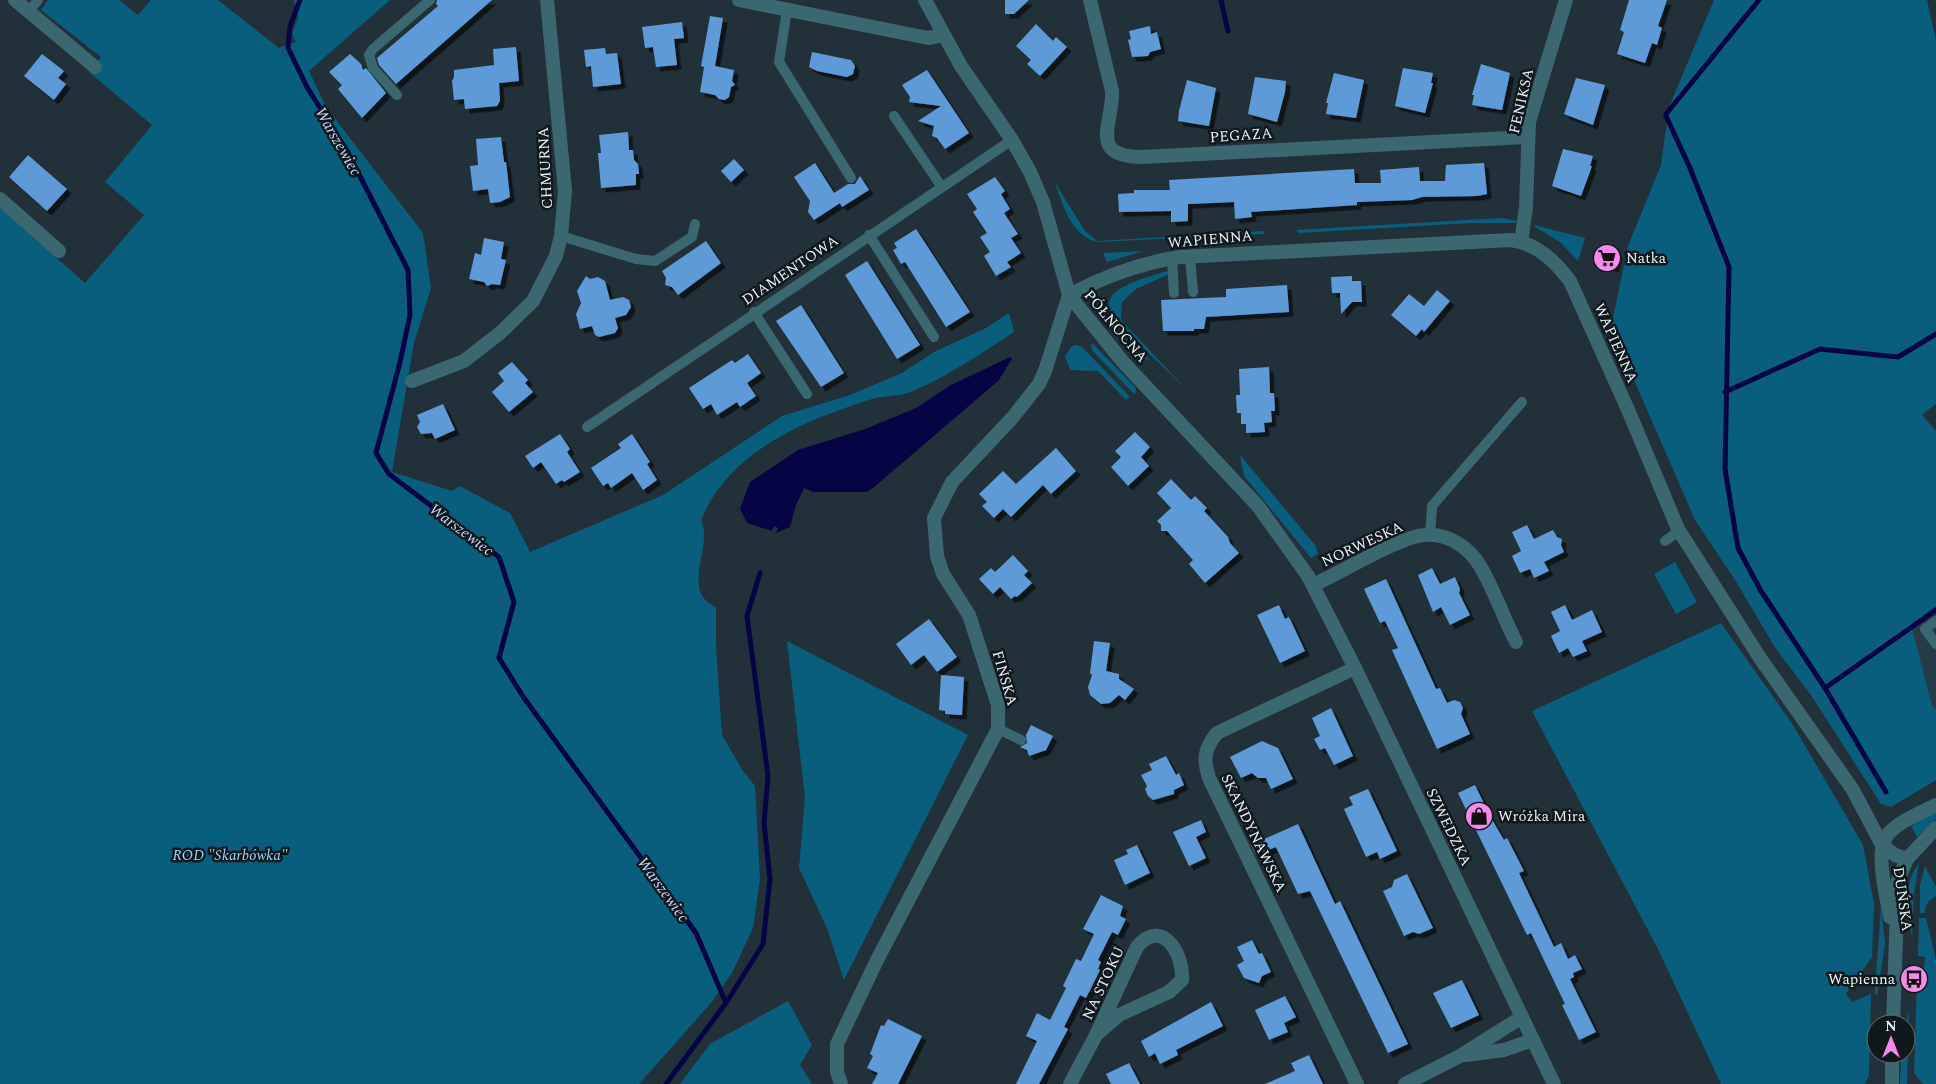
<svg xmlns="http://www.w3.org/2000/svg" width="1936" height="1084" font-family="Spectral,serif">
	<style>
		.built { fill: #253c48 }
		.green { fill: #095e7e }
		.water { fill: #070445 }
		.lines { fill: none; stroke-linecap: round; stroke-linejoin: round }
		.stream { stroke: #070445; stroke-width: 5 }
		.building { fill: #5e9ad8; filter: url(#shadow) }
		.service { stroke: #3b6770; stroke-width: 10 }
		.minor { stroke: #3b6770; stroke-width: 14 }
		.tertiary { stroke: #3b6770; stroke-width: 14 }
		.labels { text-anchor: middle; stroke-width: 5; stroke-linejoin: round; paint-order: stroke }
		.street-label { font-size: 15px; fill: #e8f1f7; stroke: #11181c }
		.poi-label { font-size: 15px; fill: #e8f1f7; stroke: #11181c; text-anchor: start }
		.park-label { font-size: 15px; font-style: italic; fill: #92d8fb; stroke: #11181c }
		.water-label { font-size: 16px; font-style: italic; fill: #c8d6fe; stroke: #11181c }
	</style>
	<defs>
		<filter id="shadow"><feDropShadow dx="4.5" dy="4.5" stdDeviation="0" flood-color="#0009"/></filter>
	</defs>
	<rect width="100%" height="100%" fill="#223139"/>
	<polygon class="built" points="1936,606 1936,709 1932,706 1911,624"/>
	<g class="green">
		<path d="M48 0H119L138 15 151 0H218L279 48 296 42 292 34 298 18 294 0H390L309 71 326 107 423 233 431 288 414 343 392 472 452 491 460 486 510 513 530 552 663 495 782 416 850 395 902 373 934 352 986 328 1009 313 1014 332C982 353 948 376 913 391 900 397 885 395 872 399 805 420 729 451 701 520 714 547 679 591 716 607V646L722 735 743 771 755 786 760 879 753 928 732 973 711 1003 639 1084H0V208L85 283 144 215 105 182 152 125 89 72 101 57 41 10Z"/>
		<polygon points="1714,0 1927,0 1936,41 1936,404 1922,415 1936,431 1936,606 1911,624 1932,706 1936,709 1936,780 1891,807 1881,804 1811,695 1776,649 1735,580 1695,520 1611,327 1628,246 1661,165 1669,107"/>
		<path d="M1054 181 1085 231 1097 241 1265 231 1264 234 1097 242C1069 234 1064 205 1054 181Z"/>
		<polygon points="1501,218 1517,221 1516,223 1471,223 1299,233 1296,230"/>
		<polygon points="1534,225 1585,238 1578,261 1560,242 1535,227"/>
		<polygon points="1144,251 1107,262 1103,253"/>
		<path d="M1167 271 1169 274 1136 289 1122 302 1121 320 1186 389 1112 318C1094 288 1147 278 1167 271Z"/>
		<polygon points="1111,327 1113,327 1150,360 1133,355"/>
		<polygon points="1092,343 1136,388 1136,393 1134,394 1093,351 1091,346"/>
		<polygon points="1077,345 1082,347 1130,397 1126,400 1098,371 1070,370 1065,356 1072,346"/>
		<polygon points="1240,455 1316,546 1318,554 1311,558 1244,476"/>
		<polygon points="1675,562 1697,602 1676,614 1654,574"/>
		<polygon points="1721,623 1793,725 1863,845 1874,904 1872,957 1846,994 1852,1002 1871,994 1869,1076 1865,1084 1721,1084 1658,949 1532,711"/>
		<polygon points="787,641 968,735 844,980 827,928 799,868 805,798"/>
		<polygon points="1936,810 1936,819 1917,837 1911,826"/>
		<path d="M1919 863 1914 893 1912 937C1906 909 1902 887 1919 863Z"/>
		<path d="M1925 866 1936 887V896C1929 900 1925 904 1925 913H1920V885Z"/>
		<path d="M1881 904 1885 944 1877 996 1875 993C1876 964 1880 934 1881 904Z"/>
		<polygon points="1919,918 1926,918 1936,960 1936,1084 1923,1084 1914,1073 1917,981 1923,981 1925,957 1918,956"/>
		<polygon points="788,1001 812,1045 800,1065 812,1084 680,1084 710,1044"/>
		<polygon points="1909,1009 1907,1084 1900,1084 1901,1054 1906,1054 1906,1027"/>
	</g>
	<polygon class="water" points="1010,357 1012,359 998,381 873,488 867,492 813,492 804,488 796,505 790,527 776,533 778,528 774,526 772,531 747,523 740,509 750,482 798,450 865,429 916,408 951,385"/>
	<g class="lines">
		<g class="stream">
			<polyline points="300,0 290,26 288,48 307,87 347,151 408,270 410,315 400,362 376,453 389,474 499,557 514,602 499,658 524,698 696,933 726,1003 666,1084"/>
			<polyline points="1221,0 1228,31"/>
			<polyline points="1666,114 1759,0"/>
			<polyline points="1666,116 1690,168 1729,267 1725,469 1738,548 1761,591 1825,688 1886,792"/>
			<polyline points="1725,392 1820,349 1898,357 1936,334"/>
			<polyline points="1825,688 1936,610"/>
			<polyline points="726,1003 763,944 770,879 764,823 768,776 747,616 760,573"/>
		</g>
	</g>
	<g class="building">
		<polygon points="437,0 492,0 396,84 379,65 377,58 438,6 436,4"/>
		<polygon points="1005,0 1029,0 1014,14 1005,14"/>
		<polygon points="1629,0 1667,0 1658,26 1662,28 1657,45 1652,43 1645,63 1617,54 1624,32 1620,30"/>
		<polygon points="710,16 723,18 715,66 734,70 732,81 735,85 731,87 729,97 725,100 719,99 715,95 700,92 704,67 701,66"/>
		<polygon points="682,22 684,38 674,39 677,65 656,67 653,47 645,48 642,27"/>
		<polygon points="1036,24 1053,41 1056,37 1067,47 1040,76 1027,64 1031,60 1016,46"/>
		<polygon points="1150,26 1151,34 1157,32 1161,49 1150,52 1148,56 1132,57 1128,40 1131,39 1129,31"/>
		<polygon points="516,47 519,81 499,83 500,101 497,106 465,109 464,99 454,100 452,81 454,77 454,70 494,65 493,49"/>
		<polygon points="605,48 606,54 617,53 621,84 593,87 591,66 586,67 584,50"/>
		<polygon points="812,52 851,60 855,66 853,74 847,77 817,71 809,67"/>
		<polygon points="42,54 64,71 58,78 66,84 54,100 24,76"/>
		<polygon points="350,54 361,64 363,70 366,68 386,93 362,118 338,89 342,85 329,72"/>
		<polygon points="1481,64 1510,73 1502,110 1472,105 1474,95 1472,95"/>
		<polygon points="1403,68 1433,73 1431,83 1433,83 1425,113 1395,106"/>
		<polygon points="927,70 969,133 945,149 937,138 932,136 934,126 918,121 941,106 909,102 910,97 902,85"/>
		<polygon points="1334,73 1364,80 1356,118 1326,114 1328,103 1326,103"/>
		<polygon points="1255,77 1286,81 1285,92 1277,122 1248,114"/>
		<polygon points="1576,78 1605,85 1593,125 1564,114"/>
		<polygon points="1187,80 1216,88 1209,126 1178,121 1179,111"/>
		<polygon points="628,132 629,150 633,150 634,160 638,164 639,174 636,174 636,185 601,188 598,153 601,153 599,135"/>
		<polygon points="501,137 504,162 506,162 510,197 500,202 490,203 488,189 473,191 470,166 478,165 476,139"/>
		<polygon points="1563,149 1593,156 1590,166 1592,166 1581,196 1552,186"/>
		<polygon points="28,155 67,189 47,211 9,177"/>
		<polygon points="734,159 744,170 731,182 721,171"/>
		<polygon points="815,163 834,193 848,184 855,184 860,176 869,190 842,207 840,203 814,220 808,212 810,201 794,177"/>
		<polygon points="1484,163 1487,194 1477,196 1422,197 1412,200 1357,202 1357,205 1251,212 1252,217 1235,219 1234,202 1188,204 1188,221 1171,222 1171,211 1119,212 1118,194 1134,193 1134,190 1170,190 1169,180 1354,169 1355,183 1381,183 1380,170 1419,167 1420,181 1445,181 1446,165"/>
		<polygon points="995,177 1005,191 1001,194 1010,209 1004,213 1018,234 1011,238 1021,253 1007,262 1011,267 996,276 984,256 990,252 980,237 987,233 973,212 977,209 967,194"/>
		<polygon points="916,229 970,312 946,327 905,262 901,264 893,250 897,248 894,243"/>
		<polygon points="484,238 504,242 501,259 506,260 500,285 492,284 487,286 484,282 469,279 475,253 481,255"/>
		<polygon points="706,241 721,263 678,295 672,287 665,285 666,278 662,271"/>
		<polygon points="1600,248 1618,253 1614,268 1596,263"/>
		<polygon points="867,261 920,345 897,359 845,275"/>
		<polygon points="586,276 590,279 598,277 605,281 610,300 623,297 629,300 631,307 626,315 615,318 618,328 615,333 599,337 595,335 592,326 580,329 576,314 581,303 577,291"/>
		<polygon points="1352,276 1352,281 1361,281 1362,302 1352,302 1341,314 1340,293 1332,293 1331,277"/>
		<polygon points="1287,285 1289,312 1206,317 1204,329 1194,329 1194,331 1163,331 1161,300 1226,297 1226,289"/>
		<polygon points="1437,290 1450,301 1424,332 1422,329 1416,336 1391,315 1409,294 1424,306"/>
		<polygon points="801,305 844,373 821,387 776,321"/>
		<polygon points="748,354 761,373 747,383 756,396 740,407 737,402 717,415 711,404 703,409 689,388 732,360 735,363"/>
		<polygon points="512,362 528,380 525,383 533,392 509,412 492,392 504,381 498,373"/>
		<polygon points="1269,367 1270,393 1274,393 1275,411 1271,411 1272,422 1264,423 1265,432 1246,433 1246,424 1241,424 1241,413 1237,413 1236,395 1240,395 1239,369"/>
		<polygon points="443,404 455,430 435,439 432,433 421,434 417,427 420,422 417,415"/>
		<polygon points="1135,432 1150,447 1141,457 1149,466 1128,486 1111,467 1121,457 1115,451"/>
		<polygon points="560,434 570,449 567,452 580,472 564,482 562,480 556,484 541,462 533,468 525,456"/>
		<polygon points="632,434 650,462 647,464 657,480 643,490 632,473 611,488 608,483 603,486 591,468 621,448 618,444"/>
		<polygon points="1056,448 1076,471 1051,494 1043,485 1011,517 1003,509 994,518 982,506 987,502 979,494 1003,471 1016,484"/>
		<polygon points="1171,479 1191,500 1195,496 1207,508 1204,511 1228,537 1230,543 1239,553 1205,583 1189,564 1193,560 1167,531 1161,531 1161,525 1157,521 1171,508 1157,493"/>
		<polygon points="1527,525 1534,539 1553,530 1557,537 1562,539 1561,545 1564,552 1544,562 1549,571 1534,578 1530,569 1520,573 1512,556 1521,551 1512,532"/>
		<polygon points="1013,555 1028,571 1024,575 1032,583 1017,597 1015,596 1011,599 1000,587 993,594 979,579 991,568 995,572"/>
		<polygon points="1432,568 1440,584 1455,577 1460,589 1459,593 1470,615 1450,625 1441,607 1433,612 1418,575"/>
		<polygon points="1386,579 1436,689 1440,688 1447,703 1454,700 1460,702 1463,708 1461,714 1470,734 1437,749 1392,650 1398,648 1385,621 1380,623 1364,589"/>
		<polygon points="1279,605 1285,619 1289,617 1305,651 1280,663 1257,615"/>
		<polygon points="1565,605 1572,620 1592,610 1602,632 1582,641 1587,651 1573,657 1568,648 1559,653 1551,636 1560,631 1551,612"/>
		<polygon points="929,619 957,657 937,672 924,655 911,665 896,644"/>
		<polygon points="1094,641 1110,643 1106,671 1119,674 1119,679 1134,689 1125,700 1119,695 1110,703 1101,704 1090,695 1088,687 1092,675 1090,673"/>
		<polygon points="941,675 964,677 962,715 945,714 945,711 939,710"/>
		<polygon points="1331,708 1353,756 1334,765 1325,748 1320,750 1314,739 1320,736 1312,718"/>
		<polygon points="1031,725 1053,736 1046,750 1029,756 1027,750 1020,747 1027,743 1026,735"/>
		<polygon points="1262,741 1278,748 1293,779 1271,789 1266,778 1258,778 1252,773 1241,778 1230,757"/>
		<polygon points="1166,756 1176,775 1179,773 1184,785 1174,790 1174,794 1153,800 1148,796 1145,789 1147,786 1141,775 1152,770 1149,764"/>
		<polygon points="1475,785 1491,818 1504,840 1507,838 1524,871 1519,873 1554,947 1561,943 1568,959 1575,955 1582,969 1573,973 1574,977 1570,979 1596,1032 1579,1040 1562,1005 1565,1004 1531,933 1527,935 1458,793"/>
		<polygon points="1368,789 1397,851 1380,859 1377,852 1366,857 1344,809 1353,805 1349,797"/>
		<polygon points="1201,820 1206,832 1196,837 1206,858 1189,866 1173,832"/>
		<polygon points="1298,824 1335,904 1340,901 1408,1044 1388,1053 1310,891 1298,894 1276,847 1256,855 1251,845"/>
		<polygon points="1137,845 1150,873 1125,885 1114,860 1128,854 1126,850"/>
		<polygon points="1407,874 1433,928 1419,934 1413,932 1404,936 1383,891 1392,887 1394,880"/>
		<polygon points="1101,895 1123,906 1120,916 1126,919 1118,935 1112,932 1098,960 1101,962 1098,969 1100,970 1086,998 1080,995 1064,1027 1068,1029 1039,1084 1016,1084 1037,1041 1026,1036 1037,1013 1050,1020 1066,988 1063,986 1076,959 1081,961 1094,934 1083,929"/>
		<polygon points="1252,940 1259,954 1262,953 1271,972 1262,976 1259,983 1244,978 1237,965 1244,961 1237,947"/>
		<polygon points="1462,980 1479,1015 1451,1028 1433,993"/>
		<polygon points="1285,996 1296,1017 1284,1023 1288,1032 1269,1040 1255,1010"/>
		<polygon points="1211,1002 1223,1026 1176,1050 1178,1055 1160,1064 1155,1053 1149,1057 1141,1041"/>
		<polygon points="888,1019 922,1036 898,1084 872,1084 878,1073 867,1068 873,1056 870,1054 881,1025 884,1026"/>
		<polygon points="1309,1055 1323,1084 1265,1084 1295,1071 1291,1063"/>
		<polygon points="1129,1063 1140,1084 1111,1084 1106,1074"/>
	</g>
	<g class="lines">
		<g class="service">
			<polyline points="787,10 779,62 851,178"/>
			<polyline points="29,11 38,0"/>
			<polyline points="397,95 373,68 369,55 373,49 430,0"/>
			<polyline points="894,116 941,186"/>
			<polyline points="869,235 934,337"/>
			<polyline points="561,236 636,259 655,261 692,237 695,224"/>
			<polyline points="1190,257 1193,292"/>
			<polyline points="1172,258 1174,293"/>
			<polyline points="754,312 807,394"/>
			<polyline points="587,427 1012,140"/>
			<polyline points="1430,535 1432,506 1522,402"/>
			<polyline points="1665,541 1679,531"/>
			<polyline points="1936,621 1925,629 1936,644"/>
			<polyline points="998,729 1021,740"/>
		</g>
		<g class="minor">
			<polyline points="15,0 95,67"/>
			<polyline points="739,0 928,38 944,35"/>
			<polyline points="925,0 961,66 1012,140 1030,172 1043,202 1069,295 1123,362 1258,506 1308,576 1355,668 1554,1084"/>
			<path d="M1090 0 1112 91C1114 123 1086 157 1143 157L1527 137"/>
			<polyline points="0,199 59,251"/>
			<polyline points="1521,242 1526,207 1529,122 1566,0"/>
			<path d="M1069 295C1105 276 1139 263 1180 257L1511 240C1537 244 1554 260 1570 281L1629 412 1678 529 1760 658 1853 790 1882 845 1895 855 1907 859"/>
			<polyline points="412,381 464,361 500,333 533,301 556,256 561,236 565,191 547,0"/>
			<path d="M1313 585C1341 573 1398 537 1425 535 1447 533 1469 547 1480 566 1494 589 1503 617 1516 642"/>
			<path d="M1355 668 1217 733C1204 749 1203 759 1209 778L1357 1084"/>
			<polyline points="1466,1055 1504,1050 1533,1040"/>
			<polyline points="841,1084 837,1072 837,1044 877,960 998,729 998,705 969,615 943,574 937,556 934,518 952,482 1013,417 1039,384 1045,371 1069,295"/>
			<path d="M1070 1084 1096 1035 1137 947C1162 917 1184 954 1182 980L1169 992 1119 1015 1096 1035"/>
			<polyline points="1405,1084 1460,1056 1522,1017"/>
		</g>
		<g class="tertiary">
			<path d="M1890 917C1887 897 1873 849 1889 833 1901 820 1921 813 1936 805"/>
			<polyline points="1893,1024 1898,880 1907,859 1936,828"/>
			<polyline points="1892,1084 1892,1054"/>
		</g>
	</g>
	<defs>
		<g id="supermarket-disc" transform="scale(1.4375)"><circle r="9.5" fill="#f589ee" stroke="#11181c"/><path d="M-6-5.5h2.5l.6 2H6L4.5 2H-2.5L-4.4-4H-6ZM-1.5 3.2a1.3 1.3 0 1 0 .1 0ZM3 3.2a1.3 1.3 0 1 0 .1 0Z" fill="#111"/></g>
		<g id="shop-disc" transform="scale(1.4375)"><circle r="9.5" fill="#f589ee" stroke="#11181c"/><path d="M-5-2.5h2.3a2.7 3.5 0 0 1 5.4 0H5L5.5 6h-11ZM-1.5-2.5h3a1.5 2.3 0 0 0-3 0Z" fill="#111"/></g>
		<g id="bus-disc" transform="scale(1.4375)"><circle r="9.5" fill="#f589ee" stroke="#11181c"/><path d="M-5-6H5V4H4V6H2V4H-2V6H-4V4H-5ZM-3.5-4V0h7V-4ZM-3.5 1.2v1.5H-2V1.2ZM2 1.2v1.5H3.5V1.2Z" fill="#111"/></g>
	</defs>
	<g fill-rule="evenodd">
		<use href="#supermarket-disc" x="1607" y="258"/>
		<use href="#shop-disc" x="1479" y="816"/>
		<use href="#bus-disc" x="1914" y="979"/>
	</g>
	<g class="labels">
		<g class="street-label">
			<text transform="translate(1521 101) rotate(-77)" y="5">FENIKSA</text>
			<text transform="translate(1241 135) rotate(-4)" y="5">PEGAZA</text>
			<text transform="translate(545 168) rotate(-93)" y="5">CHMURNA</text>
			<text transform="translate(1210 239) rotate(-5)" y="5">WAPIENNA</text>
			<text transform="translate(790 270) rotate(-34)" y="5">DIAMENTOWA</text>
			<text transform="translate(1116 326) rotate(50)" y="5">PÓŁNOCNA</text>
			<text transform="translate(1616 343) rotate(66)" y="5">WAPIENNA</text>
			<text transform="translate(1362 544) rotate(-25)" y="5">NORWESKA</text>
			<text transform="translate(1005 678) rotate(74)" y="5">FIŃSKA</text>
			<text transform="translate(1449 827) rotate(64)" y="5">SZWEDZKA</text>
			<text transform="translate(1254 833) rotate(64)" y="5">SKANDYNAWSKA</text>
			<text transform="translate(1903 899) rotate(82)" y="5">DUŃSKA</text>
			<text transform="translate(1103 983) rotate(-65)" y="5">NA STOKU</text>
		</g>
		<g class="poi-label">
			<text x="1626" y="263">Natka</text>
			<text x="1498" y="821">Wróżka Mira</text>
			<text x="1895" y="984" text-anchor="end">Wapienna</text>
		</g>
		<g class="park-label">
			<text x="230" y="860">ROD "Skarbówka"</text>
		</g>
		<g class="water-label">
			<text transform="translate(339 141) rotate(60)" y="6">Warszewiec</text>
			<text transform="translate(462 529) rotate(37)" y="6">Warszewiec</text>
			<text transform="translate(664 889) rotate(54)" y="6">Warszewiec</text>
		</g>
	</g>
	<g transform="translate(1891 1039)"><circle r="24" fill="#11181c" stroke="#676f74"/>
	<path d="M0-4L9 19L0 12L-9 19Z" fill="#f589ee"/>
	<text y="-8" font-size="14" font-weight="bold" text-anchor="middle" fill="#e8f1f7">N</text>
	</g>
</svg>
